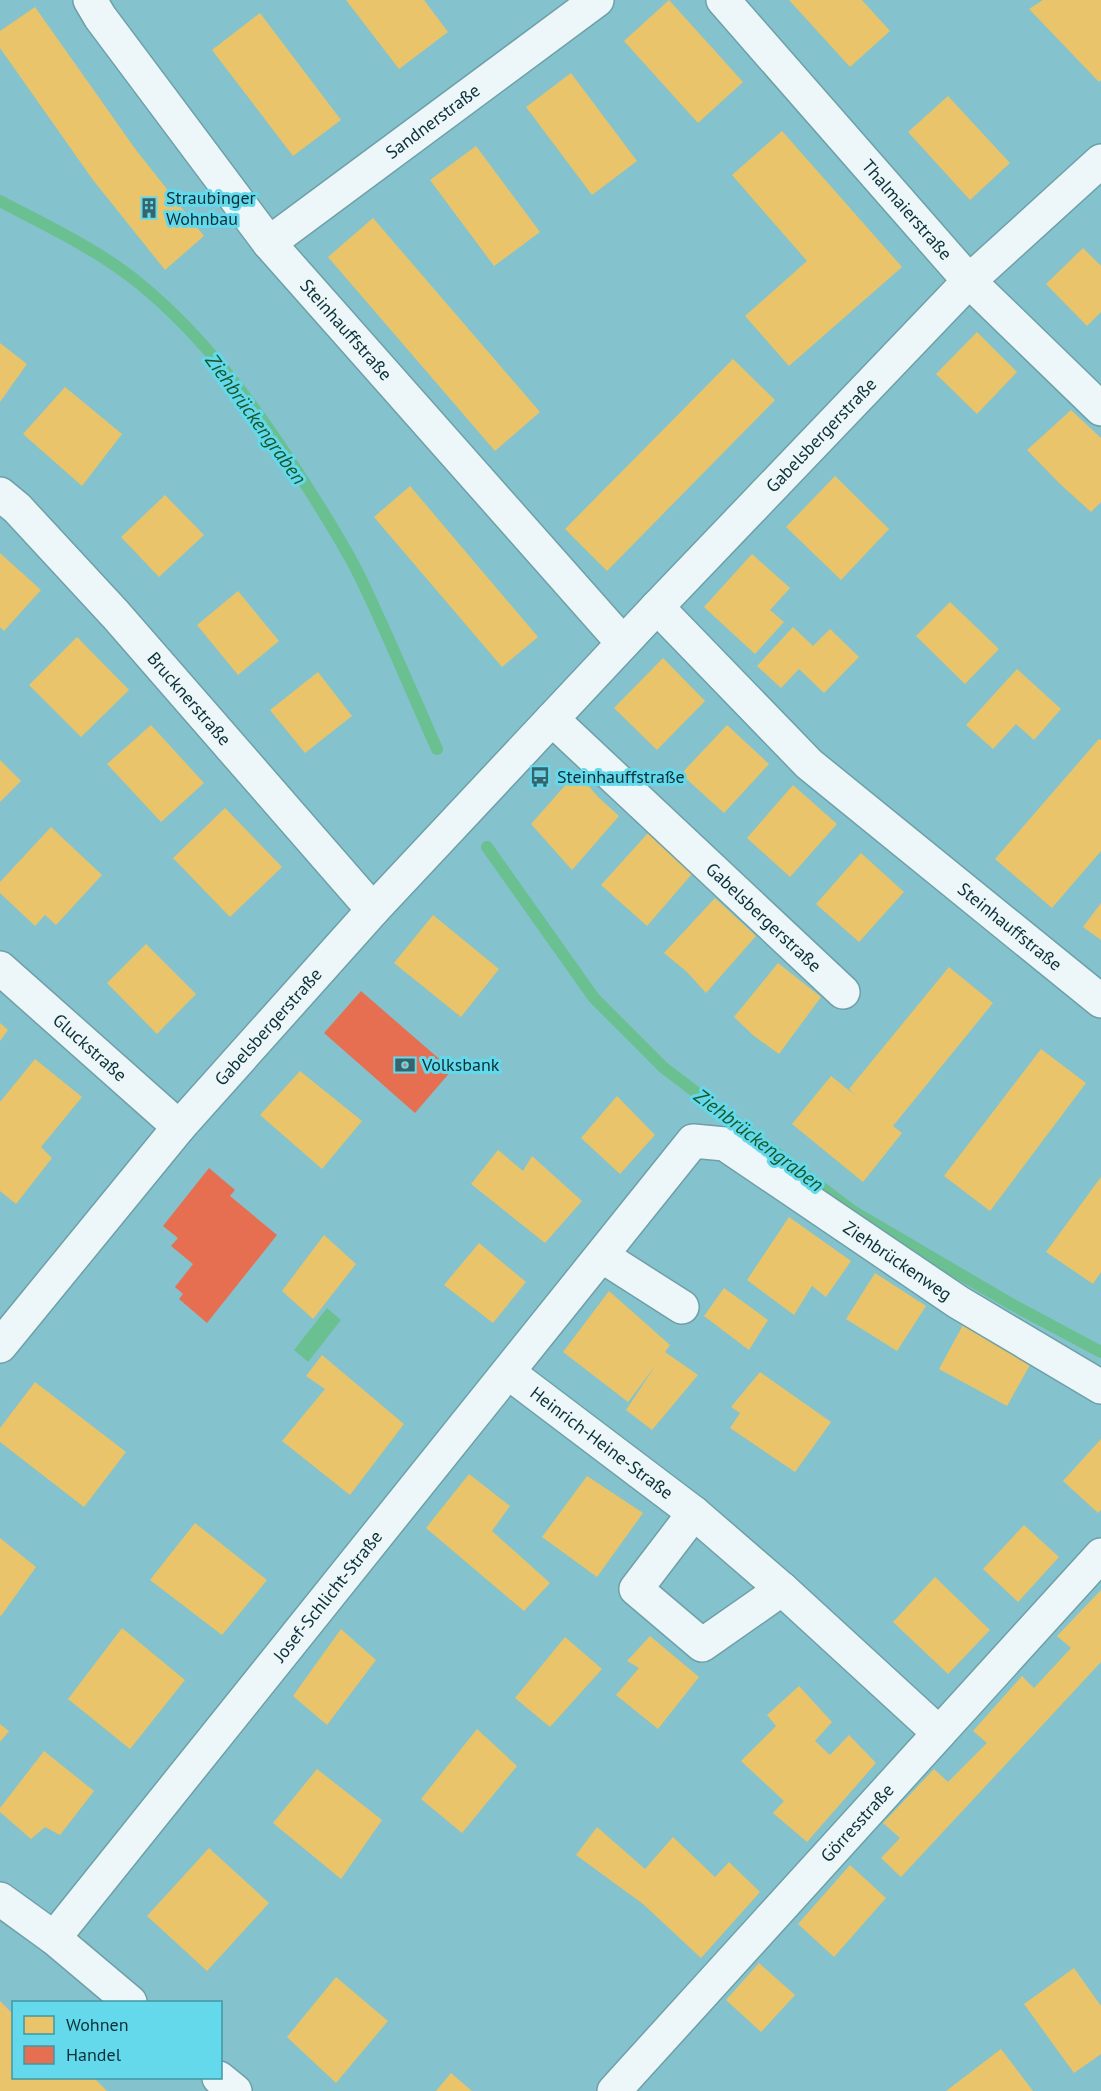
<svg xmlns="http://www.w3.org/2000/svg" width="1101" height="2091" font-family="'PT Sans',sans-serif">
	<style>
		.water { fill: #6bc092 }
		.homes { fill: #e9c46a }
		.shops { fill: #e76f51 }
		.lines { fill: none; stroke-linecap: round; stroke-linejoin: round }
		.stream { stroke: #6bc092; stroke-width: 12 }
		.minor-casing { stroke: #6da0a8; stroke-width: 36 }
		.minor { stroke: #edf6f8; stroke-width: 33 }
		.labels { text-anchor: middle; stroke-width: 6; stroke-linejoin: round; paint-order: stroke }
		.street-label { font-size: 18px; fill: #0b3138; stroke: #65d9ec }
		.poi-label { font-size: 18px; fill: #0b3138; stroke: #65d9ec; text-anchor: start }
		.water-label { font-size: 20px; font-style: italic; fill: #15592b; stroke: #65d9ec }
	</style>
	<rect width="100%" height="100%" fill="#84c3cd"/>
	<polygon class="water" points="327,1308 341,1320 308,1362 294,1350"/>
	<g class="homes">
		<polygon points="346,0 424,0 448,32 399,69"/>
		<polygon points="669,0 743,82 698,123 624,41"/>
		<polygon points="789,0 862,0 890,31 850,67"/>
		<polygon points="1043,0 1101,0 1101,80 1099,82 1029,9"/>
		<polygon points="35,7 136,150 204,236 165,270 93,180 0,48 0,31"/>
		<polygon points="260,13 341,120 293,156 212,50"/>
		<polygon points="571,73 637,161 592,195 526,107"/>
		<polygon points="948,96 1010,163 970,200 908,132"/>
		<polygon points="782,131 902,267 789,366 745,316 807,261 732,175"/>
		<polygon points="476,146 540,232 494,266 430,180"/>
		<polygon points="373,218 540,412 495,451 328,257"/>
		<polygon points="1083,248 1101,266 1101,312 1087,326 1046,284"/>
		<polygon points="977,332 1017,372 977,414 936,374"/>
		<polygon points="0,343 27,364 0,402"/>
		<polygon points="733,359 775,400 607,571 565,529"/>
		<polygon points="65,387 122,434 82,486 23,434"/>
		<polygon points="1071,410 1101,438 1101,502 1091,512 1060,484 1027,450"/>
		<polygon points="835,476 889,529 841,580 786,527"/>
		<polygon points="410,486 538,637 502,667 374,517"/>
		<polygon points="165,495 204,535 159,577 121,537"/>
		<polygon points="0,553 41,590 4,631 0,627"/>
		<polygon points="752,554 790,588 770,610 784,622 755,654 704,607"/>
		<polygon points="238,591 279,641 238,675 197,625"/>
		<polygon points="950,602 999,649 965,684 916,636"/>
		<polygon points="793,627 813,646 830,629 859,657 824,693 799,669 781,688 757,666"/>
		<polygon points="77,637 129,690 81,737 29,685"/>
		<polygon points="663,658 705,701 657,750 614,708"/>
		<polygon points="1017,669 1061,709 1034,740 1016,724 993,749 966,725"/>
		<polygon points="318,672 352,716 305,753 270,710"/>
		<polygon points="151,725 204,783 161,822 107,764"/>
		<polygon points="727,725 769,764 724,813 681,774"/>
		<polygon points="1099,739 1101,740 1101,851 1052,908 995,859"/>
		<polygon points="0,760 21,781 0,802"/>
		<polygon points="577,772 598,797 619,816 572,870 531,824"/>
		<polygon points="793,785 837,824 790,877 747,838"/>
		<polygon points="225,808 282,867 230,917 173,858"/>
		<polygon points="51,827 102,875 56,925 45,915 35,926 0,893 0,882"/>
		<polygon points="648,833 692,874 647,926 601,885"/>
		<polygon points="861,853 904,892 859,942 816,904"/>
		<polygon points="715,898 756,936 706,993 687,972 664,953"/>
		<polygon points="1101,903 1101,940 1083,927"/>
		<polygon points="433,915 499,969 461,1017 394,963"/>
		<polygon points="146,944 196,994 157,1034 107,983"/>
		<polygon points="778,963 821,997 779,1054 754,1036 734,1017"/>
		<polygon points="949,967 993,1003 893,1126 902,1133 863,1182 792,1124 831,1076 856,1096 849,1089"/>
		<polygon points="0,1023 8,1030 0,1041"/>
		<polygon points="1041,1049 1086,1083 990,1211 944,1176"/>
		<polygon points="35,1059 82,1097 41,1147 52,1158 16,1204 0,1191 0,1102"/>
		<polygon points="300,1071 362,1121 322,1169 260,1115"/>
		<polygon points="617,1096 655,1135 620,1174 581,1138"/>
		<polygon points="498,1150 523,1171 532,1156 582,1201 545,1243 471,1184"/>
		<polygon points="1101,1177 1101,1272 1093,1284 1046,1252"/>
		<polygon points="789,1217 851,1261 826,1297 812,1286 794,1315 747,1280"/>
		<polygon points="324,1235 356,1264 313,1319 282,1291"/>
		<polygon points="479,1243 526,1282 493,1323 444,1285"/>
		<polygon points="875,1273 926,1306 897,1351 846,1319"/>
		<polygon points="724,1288 768,1320 749,1350 704,1316"/>
		<polygon points="609,1291 670,1345 665,1352 698,1375 652,1430 626,1410 656,1365 628,1402 563,1352"/>
		<polygon points="963,1325 1031,1363 1007,1406 939,1369"/>
		<polygon points="322,1355 404,1424 350,1495 282,1441 325,1389 306,1376"/>
		<polygon points="760,1372 831,1422 795,1472 730,1428 740,1413 731,1407"/>
		<polygon points="35,1382 126,1452 84,1507 0,1442 0,1428"/>
		<polygon points="1101,1439 1101,1510 1098,1513 1063,1481"/>
		<polygon points="469,1474 510,1506 492,1531 550,1583 524,1611 426,1528"/>
		<polygon points="587,1476 643,1513 597,1577 542,1537"/>
		<polygon points="195,1523 267,1580 222,1635 150,1580"/>
		<polygon points="1024,1525 1059,1557 1018,1602 983,1569"/>
		<polygon points="0,1538 36,1567 1,1616 0,1615"/>
		<polygon points="935,1577 990,1630 948,1674 893,1622"/>
		<polygon points="1101,1590 1101,1662 901,1877 881,1858 900,1838 883,1823 934,1769 948,1782 987,1743 973,1731 1022,1676 1034,1688 1071,1648 1057,1636"/>
		<polygon points="122,1628 185,1680 130,1749 68,1699"/>
		<polygon points="341,1629 376,1660 327,1725 293,1696"/>
		<polygon points="650,1636 699,1677 658,1729 616,1695 639,1668 627,1661"/>
		<polygon points="565,1637 602,1669 550,1727 515,1698"/>
		<polygon points="799,1686 832,1722 815,1741 830,1755 849,1735 876,1763 807,1842 773,1813 784,1801 741,1761 776,1726 767,1715"/>
		<polygon points="0,1724 9,1731 0,1742"/>
		<polygon points="477,1729 517,1766 462,1833 421,1799"/>
		<polygon points="44,1751 94,1791 60,1835 45,1827 31,1839 0,1812 0,1808"/>
		<polygon points="317,1769 382,1820 341,1879 273,1823"/>
		<polygon points="597,1827 645,1869 673,1837 715,1877 729,1862 760,1892 701,1958 643,1904 576,1855"/>
		<polygon points="209,1848 269,1903 207,1971 147,1916"/>
		<polygon points="850,1865 886,1898 834,1957 798,1924"/>
		<polygon points="759,1963 795,1995 761,2032 726,2000"/>
		<polygon points="1074,1968 1101,2006 1101,2054 1074,2073 1024,2004"/>
		<polygon points="336,1977 388,2021 336,2083 287,2037"/>
		<polygon points="0,2001 14,2015 14,2078 94,2078 107,2091 0,2091"/>
		<polygon points="1001,2049 1033,2091 946,2091"/>
		<polygon points="451,2073 472,2091 436,2091"/>
	</g>
	<g class="shops">
		<polygon points="361,991 452,1070 415,1113 324,1033"/>
		<polygon points="209,1168 235,1190 230,1196 277,1235 207,1323 179,1299 183,1294 175,1287 193,1264 171,1246 178,1238 163,1226"/>
	</g>
	<g class="lines">
		<g class="stream">
			<path d="M0 201C47 226 99 250 140 284 206 338 258 410 304 482 324 513 345 546 361 579 388 635 412 693 437 749"/>
			<polyline points="487,847 594,998 664,1068 854,1212 1013,1305 1101,1352"/>
		</g>
		<g class="minor-casing">
			<g id="minor">
				<path id="s1" d="M90 0 100 17 269 243 623 643"/>
				<path id="s2" d="M723 0 969 281 1101 409"/>
				<path id="s3" d="M269 243 597 0"/>
				<path id="s4" d="M0 494 17 508 116 615 373 910"/>
				<path id="s5" d="M657 607 809 764 1101 1001"/>
				<path id="s6" d="M552 719 843 992"/>
				<path id="s7" d="M0 968 179 1127"/>
				<polyline points="602,1256 682,1307"/>
				<path id="s8" d="M0 1346 179 1127 373 910 657 607 969 281 1101 161"/>
				<path id="s9" d="M509 1373 694 1513 782 1589 939 1733"/>
				<polyline points="694,1513 636,1589 702,1645 782,1589"/>
				<polyline points="0,1899 54,1938 130,2002"/>
				<path id="s10" d="M54 1938 693 1141 725 1144 958 1302 1101 1387"/>
				<polyline points="219,2078 235,2091"/>
				<path id="s11" d="M614 2091 1101 1555"/>
			</g>
		</g>
		<use href="#minor" class="minor"/>
	</g>
	<defs>
		<g id="building-bare" transform="scale(1.62)"><path d="M-4-6H4V6H1V3H-1V6H-4ZM-2.5-4.3h1.7v1.8h-1.7ZM.8-4.3h1.7v1.8H.8ZM-2.5-1h1.7V.8h-1.7ZM.8-1h1.7V.8H.8Z" fill="#35646c" stroke="#65d9ec" stroke-width="2.5" paint-order="stroke"/></g>
		<g id="bus-bare" transform="scale(1.62)"><path d="M-5-6H5V4H4V6H2V4H-2V6H-4V4H-5ZM-3.5-4V0h7V-4ZM-3.5 1.2v1.5H-2V1.2ZM2 1.2v1.5H3.5V1.2Z" fill="#35646c" stroke="#65d9ec" stroke-width="2.5" paint-order="stroke"/></g>
		<g id="bank-bare" transform="scale(1.62)"><path d="M-6-4H6V4H-6ZM0-2.3a2.3 2.3 0 1 0 0 4.6a2.3 2.3 0 1 0 0-4.6Z" fill="#35646c" stroke="#65d9ec" stroke-width="2.5" paint-order="stroke"/></g>
	</defs>
	<g fill-rule="evenodd">
		<use href="#building-bare" x="149" y="208"/>
		<use href="#bus-bare" x="540" y="777"/>
		<use href="#bank-bare" x="405" y="1065"/>
	</g>
	<g class="labels">
		<g class="street-label">
			<text dy="6" stroke="none"><textPath href="#s3" startOffset="204">Sandnerstraße</textPath></text>
			<text dy="6" stroke="none"><textPath href="#s2" startOffset="279">Thalmaierstraße</textPath></text>
			<text dy="6" stroke="none"><textPath href="#s1" startOffset="418">Steinhauffstraße</textPath></text>
			<text dy="6" stroke="none"><textPath href="#s8" startOffset="1227">Gabelsbergerstraße</textPath></text>
			<text dy="6" stroke="none"><textPath href="#s4" startOffset="279">Brucknerstraße</textPath></text>
			<text dy="6" stroke="none"><textPath href="#s6" startOffset="290">Gabelsbergerstraße</textPath></text>
			<text dy="6" stroke="none"><textPath href="#s5" startOffset="477">Steinhauffstraße</textPath></text>
			<text dy="6" stroke="none"><textPath href="#s8" startOffset="417">Gabelsbergerstraße</textPath></text>
			<text dy="6" stroke="none"><textPath href="#s7" startOffset="120">Gluckstraße</textPath></text>
			<text dy="6" stroke="none"><textPath href="#s10" startOffset="1262">Ziehbrückenweg</textPath></text>
			<text dy="6" stroke="none"><textPath href="#s9" startOffset="116">Heinrich-Heine-Straße</textPath></text>
			<text dy="6" stroke="none"><textPath href="#s10" startOffset="438">Josef-Schlicht-Straße</textPath></text>
			<text dy="6" stroke="none"><textPath href="#s11" startOffset="362">Görresstraße</textPath></text>
		</g>
		<g class="poi-label">
			<text x="166" y="204">Straubinger<tspan x="166" dy="21">Wohnbau</tspan></text>
			<text x="557" y="783">Steinhauffstraße</text>
			<text x="422" y="1071">Volksbank</text>
		</g>
		<g class="water-label">
			<text transform="translate(256 419) rotate(54)" y="7">Ziehbrückengraben</text>
			<text transform="translate(759 1140) rotate(37)" y="7">Ziehbrückengraben</text>
		</g>
	</g>
	<rect x="12" y="2001" width="210" height="78" fill="#65d9ec" stroke="#4196a4" stroke-width="1.5"/>
	<rect x="24" y="2016" width="30" height="18" fill="#e9c46a" stroke="#4196a4" stroke-width="1.5"/>
	<text x="66" y="2031" font-size="18" fill="#0b3138">Wohnen</text>
	<rect x="24" y="2046" width="30" height="18" fill="#e76f51" stroke="#4196a4" stroke-width="1.5"/>
	<text x="66" y="2061" font-size="18" fill="#0b3138">Handel</text>
</svg>
